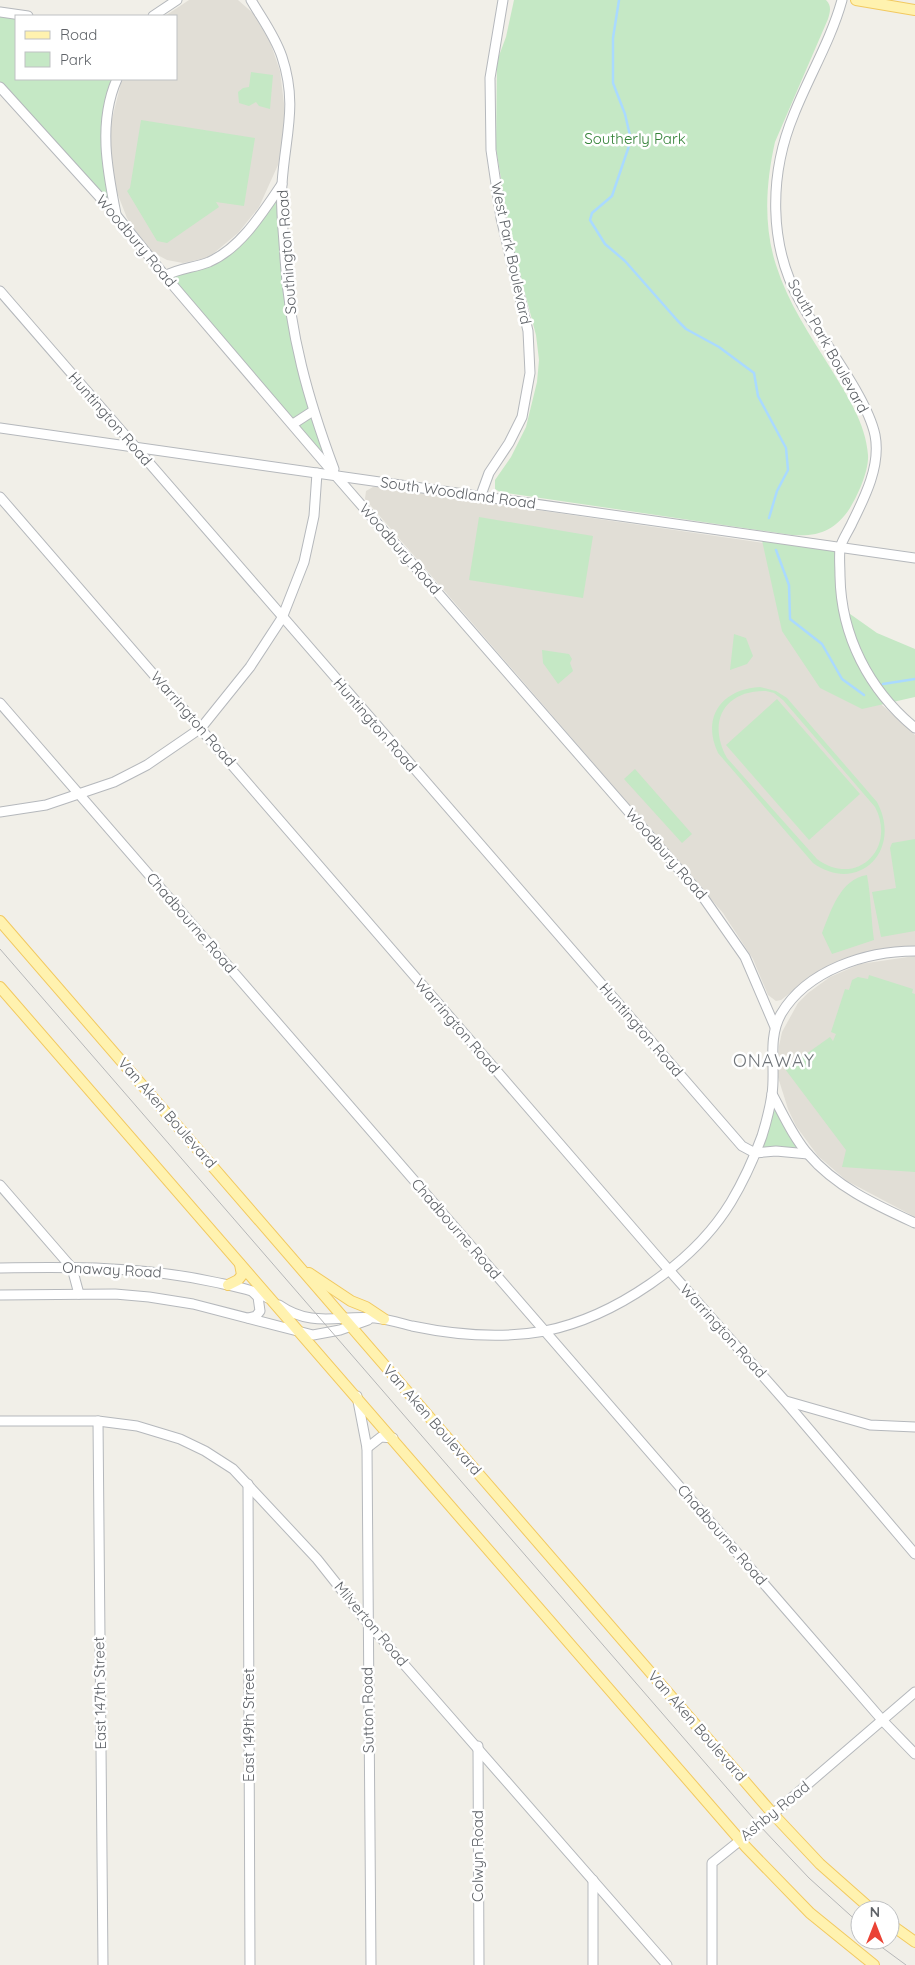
<svg xmlns="http://www.w3.org/2000/svg" width="915" height="1965" font-family="Quicksand,sans-serif">
	<style>
		.education { fill: #e1ded6 }
		.green { fill: #c5e8c5; fill-rule: evenodd }
		.lines { fill: none; stroke-linecap: round; stroke-linejoin: round }
		.stream { stroke: #aadaff; stroke-width: 2.5 }
		.minor-casing { stroke: #b5b8bc; stroke-width: 11 }
		.major-casing { stroke: #f2c960; stroke-width: 12 }
		.minor { stroke: #fff; stroke-width: 9 }
		.major { stroke: #fff2af; stroke-width: 10 }
		.tram { stroke: #b6b7b8; stroke-width: 1 }
		.labels { text-anchor: middle; stroke-width: 5; stroke-linejoin: round; paint-order: stroke }
		.park-label { font-size: 15px; fill: #348238; stroke: #fff }
		.street-label { font-size: 15px; fill: #5f6368; stroke: #fff }
		.quarter-label { font-size: 18px; letter-spacing: 1px; fill: #70757a; stroke: #fff }
	</style>
	<rect width="100%" height="100%" fill="#f1efe8"/>
	<g class="education">
		<polygon points="189,0 238,0 254,14 270,42 280,71 286,120 278,165 259,207 238,233 214,253 206,258 183,263 167,260 152,252 144,244 127,218 116,190 110,160 110,141 111,123 122,79 176,79 176,16 165,16"/>
		<polygon points="379,487 825,552 862,679 882,705 915,735 915,946 864,953 821,969 781,1000 776,1001 768,995 753,959 723,913 365,499 366,491 373,487"/>
		<polygon points="915,956 915,1217 847,1181 818,1156 796,1126 788,1109 777,1074 779,1046 782,1032 798,1003 808,993 830,977 860,964"/>
	</g>
	<g class="green">
		<path d="M514 0H826C832 6 830 12 828 19L775 142C766 182 763 225 776 265 788 303 810 335 831 369 847 395 866 424 868 455 869 471 858 495 850 508 835 531 818 537 792 535L500 492 495 489V480L511 457 526 427 537 382 539 360 536 335 511 240 496 148 497 61 506 37Z"/>
		<polygon points="0,12 16,16 16,79 117,79 107,124 116,215 0,87"/>
		<polygon points="251,72 273,75 270,109 259,106 256,102 249,106 239,103 238,92 243,88 249,87"/>
		<polygon points="141,120 255,138 244,206 216,202 219,207 167,243 157,241 127,191 130,188"/>
		<polygon points="282,184 291,315 336,476 165,276 194,267 229,249"/>
		<polygon points="479,517 593,536 583,598 469,580"/>
		<polygon points="761,536 840,547 843,609 877,633 915,649 915,697 862,709 820,688 782,631"/>
		<polygon points="734,634 746,638 753,656 747,664 730,670"/>
		<polygon points="542,650 569,654 572,659 570,663 573,671 558,684 543,663"/>
		<path d="M760 687 776 691 787 698 877 802C903 851 858 895 813 863L718 753C701 717 722 689 760 687ZM766 691 774 693 783 700 875 807C897 849 856 888 817 859L727 758C707 722 724 690 766 691Z"/>
		<polygon points="777,699 860,794 809,840 726,745"/>
		<polygon points="635,769 692,834 682,843 624,779"/>
		<polygon points="915,839 915,931 881,937 872,892 896,888 890,848 892,843"/>
		<path d="M867 875C871 897 871 918 874 940L832 954 822 933C831 911 840 879 867 875Z"/>
		<polygon points="869,975 913,989 912,993 915,994 915,1172 842,1167 846,1150 785,1069 830,1037 833,1041 836,1034 831,1032 845,989 849,990 852,980 858,977 868,979"/>
		<polygon points="772,1094 808,1154 755,1153"/>
	</g>
	<g class="lines">
		<g class="stream">
			<polyline points="619,0 613,38 613,83 625,114 631,140 612,196 592,213 590,220 605,244 625,261 677,320 686,329 719,347 754,373 758,396 786,448 788,470 777,491 769,518"/>
			<polyline points="776,550 789,585 790,619 822,644 842,679 864,695"/>
			<polyline points="883,684 915,679"/>
		</g>
		<g class="minor-casing">
			<g id="minor">
				<path d="M251 0C262 19 275 36 282 57 298 105 285 136 282 184 280 208 284 235 285 259 290 335 308 399 334 469"/>
				<path d="M842 0C831 40 809 76 794 114 769 174 768 246 801 303 821 339 867 397 875 435 881 465 865 497 852 523 849 530 842 540 840 548 839 557 840 567 840 576 841 636 869 690 915 728"/>
				<polyline points="0,12 28,16"/>
				<polyline points="153,16 177,0"/>
				<polyline points="0,87 116,215 165,276 336,476 703,897 745,957 775,1027"/>
				<path d="M116 214C107 169 98 122 117 79"/>
				<path d="M165 276C179 268 194 268 209 262 241 248 263 212 282 184"/>
				<polyline points="0,291 742,1146 755,1153"/>
				<polyline points="293,424 313,411"/>
				<polyline points="0,428 915,558"/>
				<polyline points="481,495 489,473 509,443 522,417 530,373 528,331 501,218 491,150 490,78 503,0"/>
				<polyline points="0,497 661,1261 785,1401 915,1554"/>
				<polyline points="0,703 883,1721 915,1754"/>
				<polyline points="0,812 46,805 114,782 147,765 201,728 250,667 282,618 304,562 314,516 317,473"/>
				<path d="M772 1094C783 1114 793 1137 808 1154 836 1187 876 1205 915 1223"/>
				<polyline points="755,1153 776,1151 808,1154"/>
				<polyline points="0,1185 72,1268 79,1294"/>
				<path d="M0 1268C73 1267 142 1266 214 1282 232 1286 252 1289 268 1298"/>
				<polyline points="0,1295 115,1294 149,1297 193,1304 313,1335 340,1330 368,1320"/>
				<path d="M279 1305C312 1328 338 1315 375 1318 387 1319 400 1323 412 1326 455 1335 501 1339 545 1331 614 1317 694 1263 731 1202 743 1182 754 1158 762 1136 766 1123 770 1108 772 1094 776 1068 767 1039 781 1014 807 970 866 951 915 951"/>
				<polyline points="248,1318 256,1316 260,1311 258,1297 253,1292"/>
				<polyline points="357,1396 367,1448 371,1965"/>
				<polyline points="786,1401 870,1425 915,1427"/>
				<polyline points="0,1421 98,1421 137,1426 180,1439 205,1451 233,1469 317,1559 367,1622 667,1965"/>
				<polyline points="98,1421 103,1965"/>
				<polyline points="367,1448 381,1437 393,1438"/>
				<polyline points="248,1484 250,1965"/>
				<polyline points="478,1746 479,1965"/>
				<polyline points="593,1880 593,1965"/>
				<polyline points="712,1965 712,1863 773,1814 915,1692"/>
			</g>
		</g>
		<g class="major-casing">
			<g id="major">
				<polyline points="856,0 915,10"/>
				<polyline points="0,921 773,1814 820,1864 872,1910"/>
				<polyline points="0,987 746,1847 810,1913 874,1965"/>
				<polyline points="309,1273 351,1301 366,1307 384,1319"/>
				<polyline points="228,1285 238,1280 242,1275 240,1264"/>
				<polyline points="890,1924 915,1942"/>
			</g>
		</g>
		<use href="#minor" class="minor"/>
		<use href="#major" class="major"/>
		<g class="tram">
			<polyline points="0,949 759,1825 809,1878 860,1924"/>
			<polyline points="872,1940 906,1965"/>
		</g>
	</g>
	<g class="labels">
		<g class="park-label">
			<text x="635" y="144">Southerly Park</text>
		</g>
		<g class="street-label">
			<text transform="translate(136 241) rotate(50)" y="5">Woodbury Road</text>
			<text transform="translate(287 252) rotate(-94)" y="5">Southington Road</text>
			<text transform="translate(511 253) rotate(78)" y="5">West Park Boulevard</text>
			<text transform="translate(828 346) rotate(61)" y="5">South Park Boulevard</text>
			<text transform="translate(110 419) rotate(49)" y="5">Huntington Road</text>
			<text transform="translate(458 493) rotate(8)" y="5">South Woodland Road</text>
			<text transform="translate(400 549) rotate(49)" y="5">Woodbury Road</text>
			<text transform="translate(193 719) rotate(49)" y="5">Warrington Road</text>
			<text transform="translate(375 725) rotate(49)" y="5">Huntington Road</text>
			<text transform="translate(666 854) rotate(49)" y="5">Woodbury Road</text>
			<text transform="translate(191 923) rotate(49)" y="5">Chadbourne Road</text>
			<text transform="translate(457 1026) rotate(49)" y="5">Warrington Road</text>
			<text transform="translate(641 1030) rotate(49)" y="5">Huntington Road</text>
			<text transform="translate(167 1113) rotate(49)" y="5">Van Aken Boulevard</text>
			<text transform="translate(456 1229) rotate(49)" y="5">Chadbourne Road</text>
			<text transform="translate(112 1270) rotate(3)" y="5">Onaway Road</text>
			<text transform="translate(723 1331) rotate(48)" y="5">Warrington Road</text>
			<text transform="translate(432 1420) rotate(49)" y="5">Van Aken Boulevard</text>
			<text transform="translate(722 1535) rotate(49)" y="5">Chadbourne Road</text>
			<text transform="translate(371 1624) rotate(50)" y="5">Milverton Road</text>
			<text transform="translate(100 1693) rotate(-91)" y="5">East 147th Street</text>
			<text transform="translate(368 1710) rotate(-91)" y="5">Sutton Road</text>
			<text transform="translate(249 1725) rotate(-90)" y="5">East 149th Street</text>
			<text transform="translate(697 1726) rotate(49)" y="5">Van Aken Boulevard</text>
			<text transform="translate(775 1811) rotate(-39)" y="5">Ashby Road</text>
			<text transform="translate(478 1856) rotate(-90)" y="5">Colwyn Road</text>
		</g>
		<g class="quarter-label">
			<text x="774" y="1067">ONAWAY</text>
		</g>
	</g>
	<rect x="15" y="15" width="162" height="65" fill="#ffffff" stroke="#bfc1c3"/>
	<rect x="25" y="31" width="25" height="8" fill="#fff2af" stroke="#bfc1c3"/>
	<text x="60" y="40" font-size="15" fill="#5f6368">Road</text>
	<rect x="25" y="52" width="25" height="15" fill="#c5e8c5" stroke="#bfc1c3"/>
	<text x="60" y="65" font-size="15" fill="#5f6368">Park</text>
	<g transform="translate(875 1925)"><circle r="24" fill="#ffffff" stroke="#bfc1c3"/>
	<path d="M0-4L9 19L0 12L-9 19Z" fill="#ea4335"/>
	<text y="-8" font-size="14" font-weight="bold" text-anchor="middle" fill="#5f6368">N</text>
	</g>
</svg>
